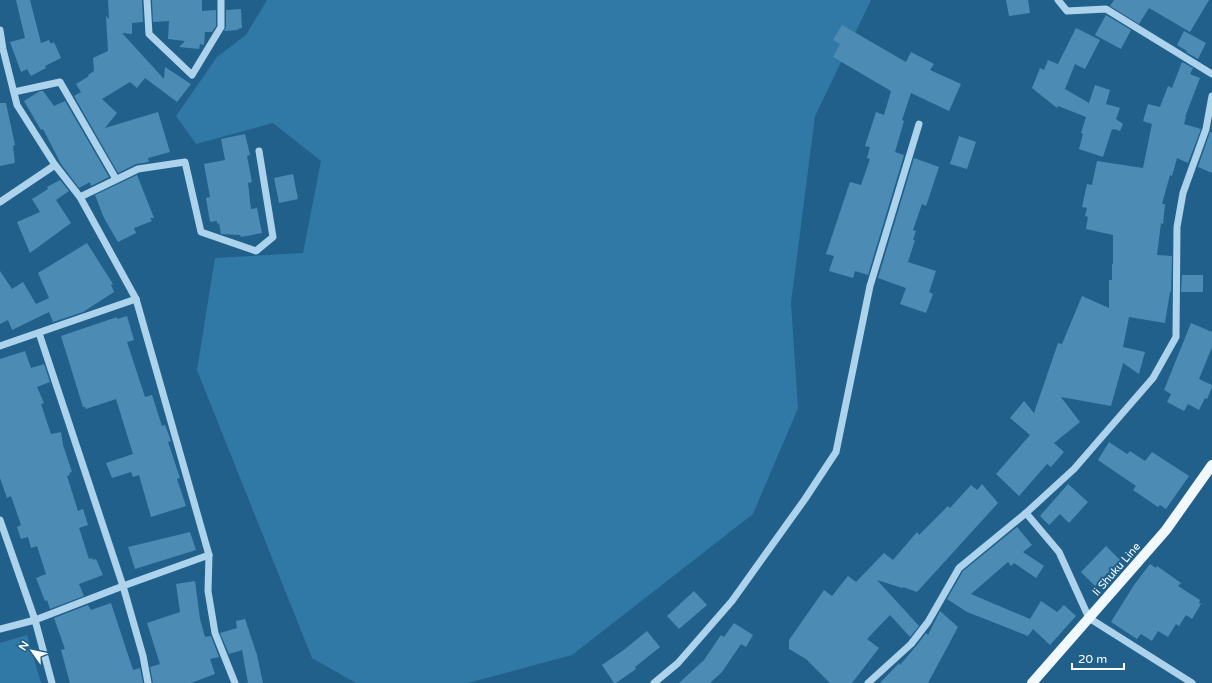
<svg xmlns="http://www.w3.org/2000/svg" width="1212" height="683" font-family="'Varela Round',sans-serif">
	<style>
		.green { fill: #3079a6 }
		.building { fill: #4c8cb4 }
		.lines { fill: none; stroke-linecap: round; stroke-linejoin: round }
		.minor { stroke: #acd3eb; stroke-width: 7 }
		.major { stroke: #f1f8fe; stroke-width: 10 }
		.labels { text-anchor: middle; stroke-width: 4; stroke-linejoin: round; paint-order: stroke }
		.street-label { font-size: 11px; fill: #fff; stroke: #20608b }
	</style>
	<rect width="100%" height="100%" fill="#20608b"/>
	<g class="green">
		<polygon points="267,0 871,0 815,116 791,303 798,408 753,514 572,655 468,683 356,683 312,658 197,370 215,258 303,253 321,161 273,123 196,144 176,116 217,57 246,35"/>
		<polygon points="27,635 41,683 0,683 0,643"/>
	</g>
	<g class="building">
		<polygon points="16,0 30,0 41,43 49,40 51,44 54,42 61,58 45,66 46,68 31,76 27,69 21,72 10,42 25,38"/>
		<polygon points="108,0 142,0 143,22 132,23 132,34 122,33 164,79 165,67 191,84 177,102 145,78 137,88 130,82 102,99 117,113 105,128 158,112 170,152 148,158 149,162 136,164 118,173 74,96 81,92 76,84 89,76 88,75 94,71 93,58 108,51 106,16 109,19"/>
		<polygon points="152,0 202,0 202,11 216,10 216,26 212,32 205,32 204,45 200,44 199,49 179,47 185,41 168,39 169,21 153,22"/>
		<polygon points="1006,0 1028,0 1030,13 1009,16"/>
		<polygon points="1114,0 1209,0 1190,32 1149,8 1139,24 1110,6"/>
		<polygon points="241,9 242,28 238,29 238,30 224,31 226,27 226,10"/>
		<polygon points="1106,15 1131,30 1121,49 1095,35"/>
		<polygon points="842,25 906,62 911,52 934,64 930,70 961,84 949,111 911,93 902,120 904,121 895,152 904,155 868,275 855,271 853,278 829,271 834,256 826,254 850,182 861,185 870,159 867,158 870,147 865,146 876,112 884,115 891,91 833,57 840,44 833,40"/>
		<polygon points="1076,28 1100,40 1085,69 1075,64 1065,89 1089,103 1095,85 1110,90 1106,104 1120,108 1116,119 1123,124 1120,131 1114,129 1113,130 1112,129 1103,157 1079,149 1083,134 1081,133 1086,117 1058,106 1057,108 1032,88 1040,68 1044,70 1048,60 1058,64"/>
		<polygon points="1184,31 1206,43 1198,59 1186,52 1187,51 1177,45"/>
		<polygon points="1182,62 1193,68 1190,74 1200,78 1185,117 1186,117 1184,124 1201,129 1188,163 1177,158 1172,176 1170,175 1162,204 1165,204 1163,224 1161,223 1157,255 1172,256 1171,292 1170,292 1165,323 1129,317 1123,347 1145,352 1139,374 1123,363 1111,406 1061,397 1080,422 1054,443 1064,452 1051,467 1047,464 1019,496 996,474 1030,435 1010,418 1024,401 1034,413 1058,343 1062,344 1082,296 1109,308 1109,280 1112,280 1112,264 1113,264 1113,235 1086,229 1088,217 1085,216 1087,208 1082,207 1087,184 1092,185 1097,161 1143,168 1152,124 1143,121 1148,104 1160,107 1168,86 1172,88"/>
		<polygon points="40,91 43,91 54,106 65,101 109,177 91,186 90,182 79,188 61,164 43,129 41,130 24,101"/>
		<polygon points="0,103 6,103 15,145 13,146 15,163 0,166"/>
		<polygon points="1210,132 1212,132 1212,173 1198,167"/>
		<polygon points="245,134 250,155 247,156 252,182 248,183 251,209 257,208 262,233 241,237 240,235 221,234 219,223 217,224 217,221 210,222 206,198 210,197 204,164 225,160 221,139"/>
		<polygon points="959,136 976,142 967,169 950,164"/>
		<polygon points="914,158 939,167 926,206 922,204 913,230 916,231 913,240 915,240 908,262 936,271 929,292 933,294 926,313 900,304 906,288 878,278"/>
		<polygon points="293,174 298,199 279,203 274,178"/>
		<polygon points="137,175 154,218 150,218 152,221 134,228 136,233 118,242 104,218 95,195"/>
		<polygon points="60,180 69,191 56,200 71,223 30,253 17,222 40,212 32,199 48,189 47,187"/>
		<polygon points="87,243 113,284 111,285 114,292 83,312 53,322 49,312 12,330 8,320 0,324 0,271 12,289 23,282 36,304 49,298 38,273"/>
		<polygon points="1182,275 1203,275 1203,292 1181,292"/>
		<polygon points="127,316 134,340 127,342 145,397 152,395 162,426 165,425 171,441 168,442 180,478 177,479 186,506 151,517 139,475 133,477 131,472 112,478 106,463 133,454 116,399 86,409 85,407 83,407 61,336 117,317 117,319"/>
		<polygon points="1191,323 1212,332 1212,347 1199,379 1212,385 1212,387 1207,399 1205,398 1199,410 1188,404 1184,411 1167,402 1171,394 1164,390"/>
		<polygon points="25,351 31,368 44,364 50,382 37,387 44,403 41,404 51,434 61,432 63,445 72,472 69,473 70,475 67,476 78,511 83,509 88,525 79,528 89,559 92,558 93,560 96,559 103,575 79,584 84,596 50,609 47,600 45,601 36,578 46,574 37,546 31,548 28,537 21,539 17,527 21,525 11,496 7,498 0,478 0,359"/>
		<polygon points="1109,442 1127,454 1130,451 1145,461 1152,452 1189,476 1166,509 1160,505 1158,507 1133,490 1136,486 1098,460"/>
		<polygon points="982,484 998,503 917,592 903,587 902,588 877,580 919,626 910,637 890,615 867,639 879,648 852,683 830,683 806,659 789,649 789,640 824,590 832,596 848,576 856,582 884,553 893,560 917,532 919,535 948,506 950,508 971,485 977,490"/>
		<polygon points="1068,484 1088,502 1069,523 1060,514 1049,525 1040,516"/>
		<polygon points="1017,527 1032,545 1023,552 1044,566 1036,578 1014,563 1011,566 1008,562 971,594 1030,619 1041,601 1057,612 1064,605 1076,616 1050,645 1033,629 1028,636 967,612 947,599 963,571"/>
		<polygon points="190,532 196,550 135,569 128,547"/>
		<polygon points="1106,546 1120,560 1095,586 1081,572"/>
		<polygon points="1150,564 1156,568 1157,566 1181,583 1178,586 1200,600 1199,603 1201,604 1192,619 1186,615 1179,626 1176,624 1168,637 1158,631 1152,641 1141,634 1137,639 1111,622 1134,585"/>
		<polygon points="195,581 200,619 205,637 211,636 219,657 210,659 215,674 191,683 153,683 150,667 160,664 147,623 180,612 176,584"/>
		<polygon points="694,591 707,605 679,629 667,616"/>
		<polygon points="111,603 133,670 140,668 143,683 70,683 61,650 65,649 54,618 88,605 91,610"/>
		<polygon points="940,611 958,627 928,683 880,683 899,663 900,665 917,645 926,633 928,635"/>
		<polygon points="245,619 257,655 263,683 248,683 242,650 229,654 220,633 237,628 236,621"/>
		<polygon points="734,623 753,635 746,647 741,644 722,672 710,683 679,683 704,660 721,635 724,637"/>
		<polygon points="647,631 660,647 635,667 636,669 616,683 614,683 602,665 625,649"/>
	</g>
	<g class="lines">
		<g class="minor">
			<polyline points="147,0 149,34 192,75 221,27 221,0"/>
			<polyline points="1058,0 1067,11 1106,9 1212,74"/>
			<polyline points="0,30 3,49 17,105 55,165 80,197 136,299"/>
			<polyline points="14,92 60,82 116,179"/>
			<polyline points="80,197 138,169 185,162 201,232 256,251 273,237 259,151"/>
			<polyline points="0,202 55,165"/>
			<polyline points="39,333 123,586 143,656 148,683"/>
			<polyline points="0,346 136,299 209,555 208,591 215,633 235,683"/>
			<polyline points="1026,513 1059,552 1089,618 1192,683"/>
			<polyline points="0,520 35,620 52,683"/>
			<polyline points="0,629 35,620 123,586 209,555"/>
			<polyline points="654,683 678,663 732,601 805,499 836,452 870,286 919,124"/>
			<polyline points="868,683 911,644 928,622 959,568 1026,513 1074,469 1153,378 1176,337 1177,227 1183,193 1206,129 1212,96"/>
		</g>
		<polyline class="major" points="1032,683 1166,530 1212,465"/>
	</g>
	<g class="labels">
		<g class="street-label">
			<text transform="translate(1116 569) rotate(-49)" y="4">Ii Shuku Line</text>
		</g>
	</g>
	<g transform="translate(32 651) rotate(303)" stroke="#20608b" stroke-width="3" paint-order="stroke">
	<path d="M0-3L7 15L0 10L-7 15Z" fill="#ffffff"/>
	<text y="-6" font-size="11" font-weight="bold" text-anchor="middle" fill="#ffffff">N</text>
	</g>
	<path d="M1072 663v6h52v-6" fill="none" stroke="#ffffff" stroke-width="2"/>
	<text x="1078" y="663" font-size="12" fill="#ffffff" stroke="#20608b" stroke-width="3" paint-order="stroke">20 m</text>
</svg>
